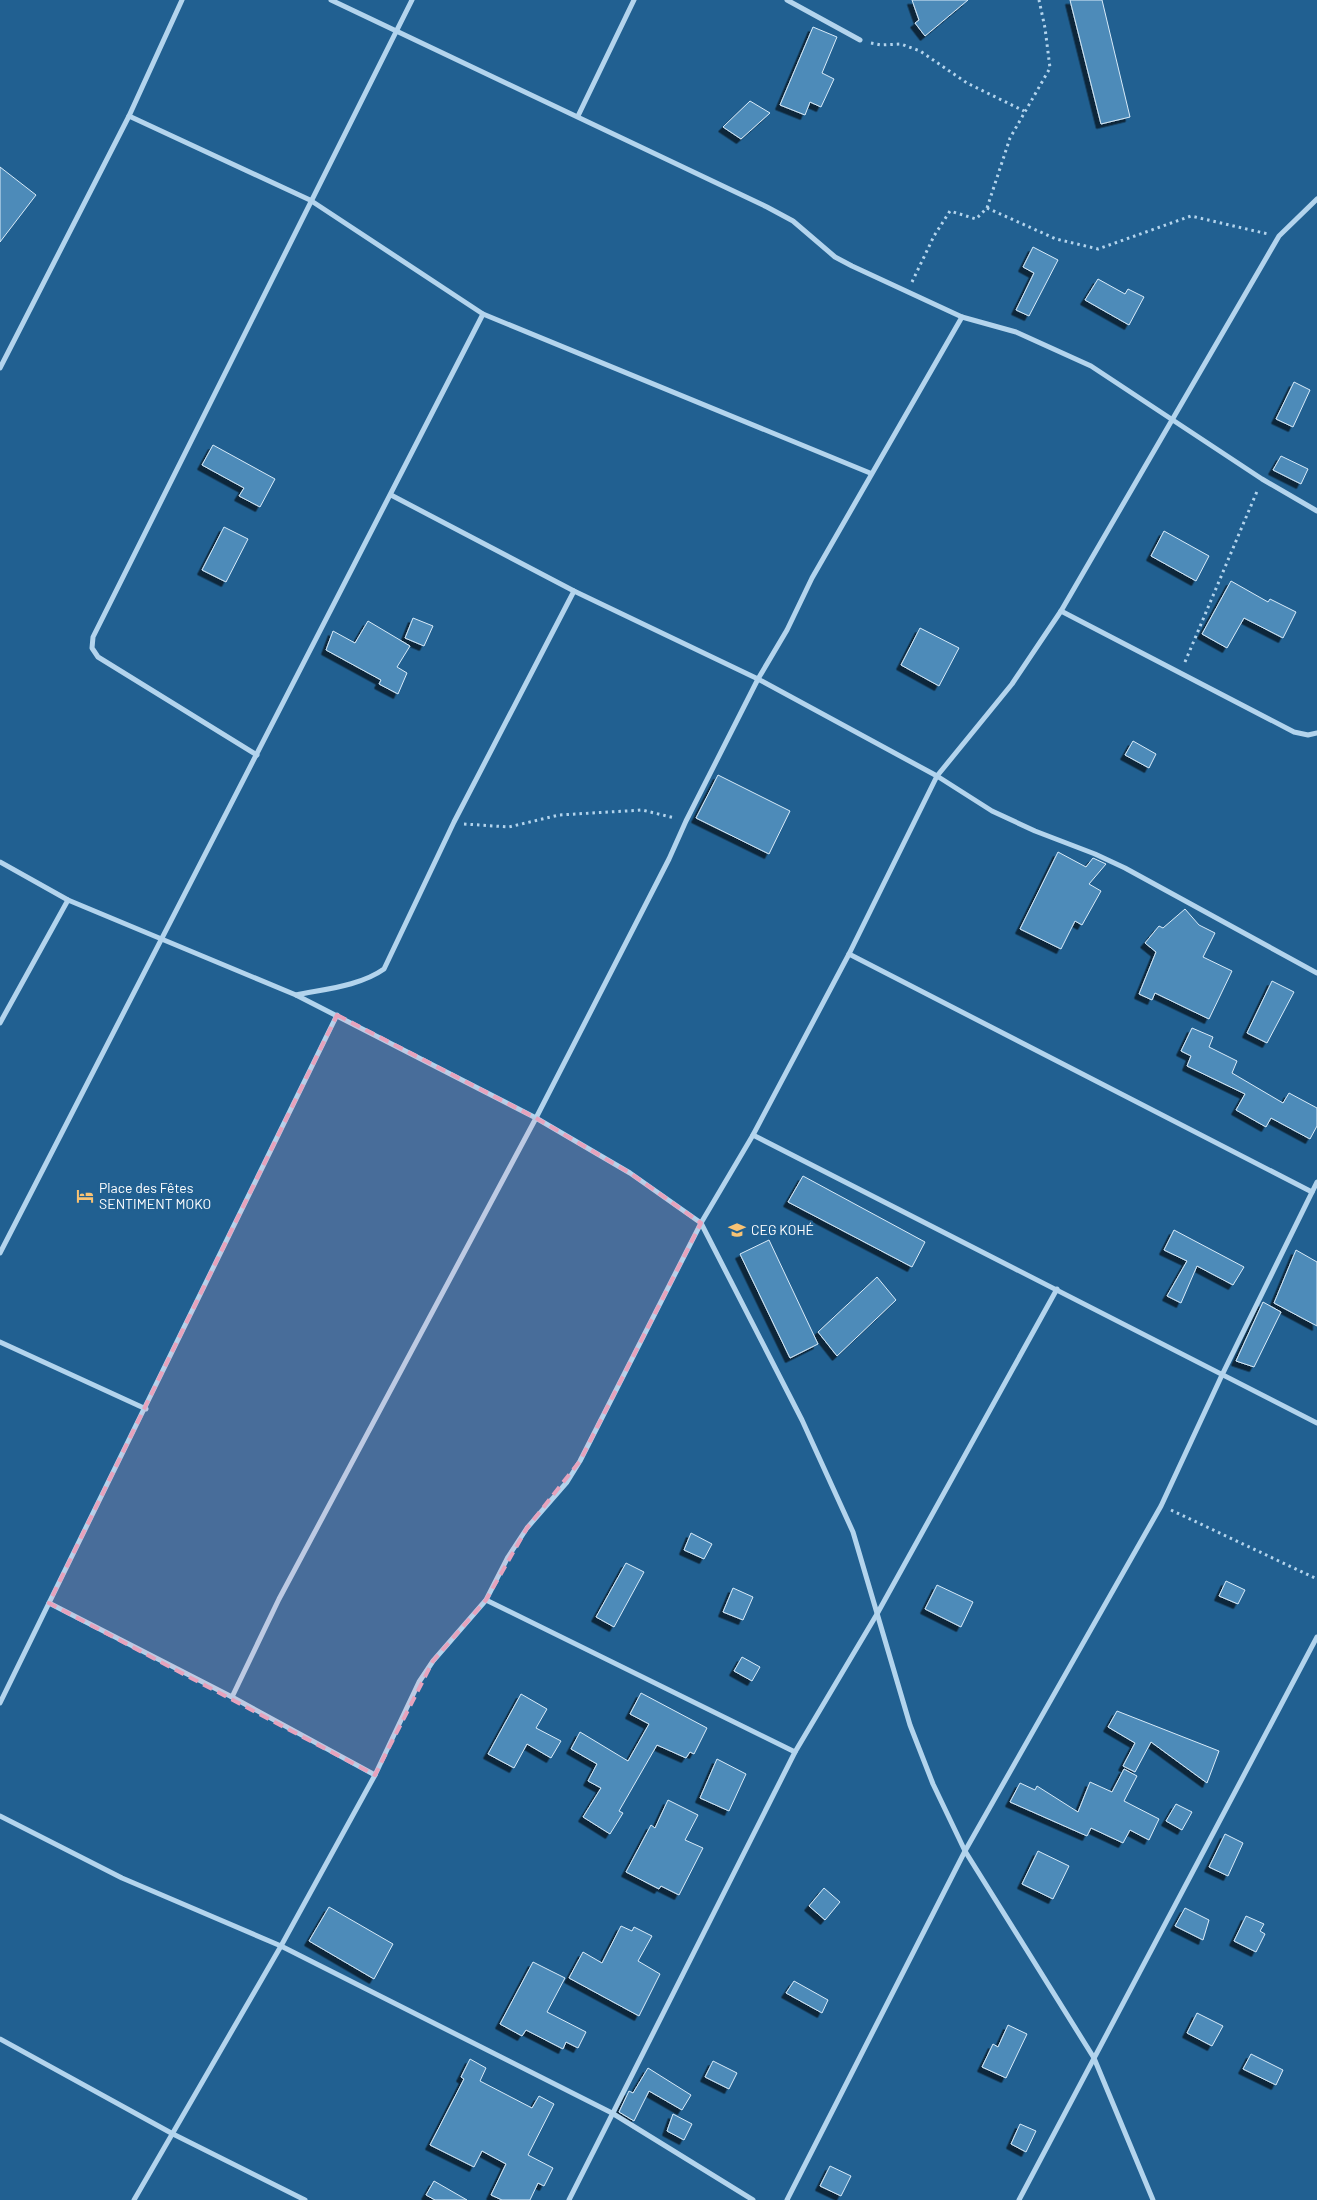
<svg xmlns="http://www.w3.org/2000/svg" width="1317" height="2200" font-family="Barlow,sans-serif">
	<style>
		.building { fill: #4e8bb9; stroke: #d8ebf9; filter: url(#shadow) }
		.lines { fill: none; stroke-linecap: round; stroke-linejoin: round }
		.path { stroke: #b3d4ed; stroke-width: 3; stroke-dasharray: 2.5 4; stroke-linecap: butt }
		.street { stroke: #b3d4ed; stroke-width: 5 }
		.marked { fill: #e7a3bd; fill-opacity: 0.2; stroke: #e7a3bd; stroke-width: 4; stroke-dasharray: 10 6; stroke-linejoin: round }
		.labels { text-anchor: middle; stroke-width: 4.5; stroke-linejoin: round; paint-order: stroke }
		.poi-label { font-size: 14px; fill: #fff; stroke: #216091; text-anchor: start }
	</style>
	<defs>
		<filter id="shadow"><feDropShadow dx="-4.5" dy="4.5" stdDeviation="0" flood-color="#0009"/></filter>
	</defs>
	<rect width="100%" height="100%" fill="#216091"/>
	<g class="building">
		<polygon points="912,0 968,0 925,36 915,23 919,20"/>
		<polygon points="1070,0 1102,0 1130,117 1101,124"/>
		<polygon points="813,27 837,37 822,73 834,79 821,107 810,102 805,115 780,105"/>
		<polygon points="750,101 770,113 741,139 723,127"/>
		<polygon points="0,167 36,195 0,242"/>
		<polygon points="1033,247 1058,260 1029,316 1016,310 1034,273 1023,267"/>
		<polygon points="1098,279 1125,294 1128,289 1144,297 1129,325 1085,300"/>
		<polygon points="1294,382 1310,390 1293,427 1276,419"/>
		<polygon points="213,445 275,479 260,507 239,496 244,488 202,465"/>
		<polygon points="1281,456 1308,469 1301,484 1273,470"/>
		<polygon points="224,527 248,539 226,582 202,570"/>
		<polygon points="1164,531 1209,556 1196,581 1151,556"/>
		<polygon points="1231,581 1268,602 1270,599 1296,612 1283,638 1244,618 1227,648 1202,634"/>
		<polygon points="413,618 433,626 424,646 405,638"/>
		<polygon points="368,621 410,646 397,667 407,673 398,694 379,684 381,680 326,650 333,631 355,643"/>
		<polygon points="920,628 959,648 939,686 901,665"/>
		<polygon points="1133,741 1156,754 1149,768 1125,755"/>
		<polygon points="718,775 790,811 769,854 696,818"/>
		<polygon points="1058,852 1086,867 1093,858 1106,864 1089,884 1101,891 1082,925 1075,921 1061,949 1020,929"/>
		<polygon points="1185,909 1199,925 1215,933 1203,957 1232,971 1209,1019 1155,993 1152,1000 1139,994 1156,952 1145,943 1159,926 1163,928"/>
		<polygon points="1272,981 1294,992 1267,1043 1247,1033"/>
		<polygon points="1192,1028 1213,1037 1209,1047 1237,1061 1232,1073 1283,1103 1289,1093 1317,1108 1317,1126 1310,1139 1271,1118 1266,1127 1236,1110 1245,1094 1187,1066 1191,1056 1181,1051"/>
		<polygon points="803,1176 925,1242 912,1267 788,1202"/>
		<polygon points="1174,1230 1244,1267 1233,1285 1197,1266 1181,1303 1167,1296 1187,1261 1164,1250"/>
		<polygon points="769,1240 818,1344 790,1358 740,1254"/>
		<polygon points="1296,1250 1317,1262 1317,1326 1274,1303"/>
		<polygon points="877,1277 896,1300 837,1356 818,1332"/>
		<polygon points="1263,1302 1281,1312 1254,1367 1236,1361"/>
		<polygon points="691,1533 712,1544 704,1559 684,1550"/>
		<polygon points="626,1563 644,1572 614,1627 596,1617"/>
		<polygon points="1226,1581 1245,1590 1238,1604 1219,1596"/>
		<polygon points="937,1585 973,1602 961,1627 925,1609"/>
		<polygon points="733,1588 753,1597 743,1620 723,1612"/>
		<polygon points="742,1657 760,1667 752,1681 734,1671"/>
		<polygon points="641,1693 707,1728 694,1754 690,1752 686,1758 657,1745 619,1811 623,1813 610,1834 583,1817 601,1788 588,1781 597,1764 571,1749 580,1732 628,1761 649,1724 630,1714"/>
		<polygon points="521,1694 547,1709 536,1728 561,1741 551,1758 527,1744 514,1768 488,1754"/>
		<polygon points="1117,1711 1219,1751 1207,1783 1151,1742 1135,1772 1123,1766 1135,1743 1108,1727"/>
		<polygon points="717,1759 746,1774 729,1811 700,1798"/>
		<polygon points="1124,1769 1137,1776 1124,1801 1159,1819 1149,1840 1130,1830 1123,1843 1091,1828 1087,1836 1010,1802 1020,1783 1035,1790 1037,1786 1078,1812 1090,1782 1112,1792"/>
		<polygon points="668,1800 698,1815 685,1840 703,1848 679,1895 661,1886 659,1889 626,1872 651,1825 655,1828"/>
		<polygon points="1176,1804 1192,1812 1182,1830 1166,1821"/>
		<polygon points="1225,1834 1243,1843 1228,1876 1209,1867"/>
		<polygon points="1038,1851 1069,1866 1053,1899 1022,1884"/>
		<polygon points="824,1888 840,1902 825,1920 809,1906"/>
		<polygon points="329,1907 393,1944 374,1979 309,1941"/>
		<polygon points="1185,1908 1209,1920 1203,1940 1175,1926"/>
		<polygon points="1246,1916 1264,1924 1260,1931 1265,1934 1256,1952 1234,1941"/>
		<polygon points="621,1926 632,1931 634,1927 652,1936 638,1961 660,1974 639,2016 569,1978 583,1952 602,1963"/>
		<polygon points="533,1962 565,1978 547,2012 586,2032 578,2048 566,2042 563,2049 526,2030 522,2036 500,2024"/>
		<polygon points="794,1981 828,2000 822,2013 786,1993"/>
		<polygon points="1197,2013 1223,2026 1212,2046 1187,2033"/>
		<polygon points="1008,2025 1027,2034 1006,2078 982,2067 993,2044 998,2047"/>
		<polygon points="1251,2054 1283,2070 1276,2085 1243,2069"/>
		<polygon points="470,2059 486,2068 480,2081 532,2108 539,2096 554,2104 528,2155 553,2168 544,2186 538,2183 530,2200 502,2200 491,2195 506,2164 482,2151 474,2167 430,2145 464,2079 461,2077"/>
		<polygon points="713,2061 737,2073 729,2089 705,2077"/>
		<polygon points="648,2068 691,2095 682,2110 649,2091 634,2121 619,2112 629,2091 633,2093"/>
		<polygon points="673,2114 692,2124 684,2140 667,2131"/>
		<polygon points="1020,2124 1036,2131 1026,2152 1011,2144"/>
		<polygon points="830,2166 851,2176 841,2196 820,2186"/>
		<polygon points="434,2181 467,2200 435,2200 426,2195"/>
	</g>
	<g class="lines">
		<g class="path">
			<polyline points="871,43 881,45 901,44 920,51 967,83 1024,111"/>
			<polyline points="987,208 1056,239 1098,249 1191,216 1268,234"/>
			<polyline points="912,282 934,236 950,211 976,219 987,208 1010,138 1050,68 1045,28 1039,0"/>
			<polyline points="1185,662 1258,489"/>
			<polyline points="464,824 509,827 559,815 642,810 675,818"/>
			<polyline points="1171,1510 1317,1579"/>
		</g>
		<g class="street">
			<polyline points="331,0 767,207 793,221 835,257 852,266 962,317 1016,332 1091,366 1262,479 1317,511"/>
			<polyline points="787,0 860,40"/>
			<polyline points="129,116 310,200 483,314 870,473"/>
			<polyline points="578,116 634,0"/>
			<polyline points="0,368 129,116 182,0"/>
			<polyline points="391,495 574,591 758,679 937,776 992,811 1035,831 1095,854 1125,868 1317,973"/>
			<polyline points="1061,611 1294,732 1308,735 1317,733"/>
			<polyline points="257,755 98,657 92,648 93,637 412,0"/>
			<polyline points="0,862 68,900 296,995 536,1118 630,1173 701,1223 802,1420 853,1532 910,1725 933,1784 965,1851 1094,2058 1153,2200"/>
			<polyline points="849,954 1312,1192"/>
			<path d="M296 995C325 989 360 986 384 969L454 822 574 591"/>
			<polyline points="0,1023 68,900"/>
			<polyline points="753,1135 1317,1423"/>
			<polyline points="0,1253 483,314"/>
			<polyline points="0,1342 146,1409"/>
			<polyline points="486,1600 795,1752"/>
			<polyline points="49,1603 232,1697 375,1775"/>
			<polyline points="232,1697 279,1599 536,1118 669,859 686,821 758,679 787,630 812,578 962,317"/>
			<polyline points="0,1703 337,1015"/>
			<polyline points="0,1816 122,1878 281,1946 612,2113 753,2200"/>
			<polyline points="0,2039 173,2134 305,2200"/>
			<polyline points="134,2200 281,1946 375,1775 419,1682 433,1661 486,1600 508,1557 527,1528 567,1482 580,1461 701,1223 753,1135 849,954 937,776 1012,684 1061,611 1279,236 1317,199"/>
			<polyline points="569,2200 795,1752 877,1614 1057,1289"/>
			<polyline points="787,2200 965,1851 1161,1506 1222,1375 1317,1182"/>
			<polyline points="1019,2200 1317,1637"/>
		</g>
	</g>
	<path class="marked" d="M337 1015 536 1118 630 1173 701 1223 580 1461 527 1528 486 1600 433 1661 375 1775 49 1603Z"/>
	<defs>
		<g id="hotel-bare" transform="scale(1.35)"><path d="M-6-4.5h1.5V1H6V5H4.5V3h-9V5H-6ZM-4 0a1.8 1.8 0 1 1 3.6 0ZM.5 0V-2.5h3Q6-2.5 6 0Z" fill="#f9c374" stroke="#216091" stroke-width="2.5" paint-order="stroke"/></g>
		<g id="school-bare" transform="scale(1.35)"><path d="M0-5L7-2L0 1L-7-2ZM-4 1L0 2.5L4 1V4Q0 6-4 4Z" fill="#f9c374" stroke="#216091" stroke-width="2.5" paint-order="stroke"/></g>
	</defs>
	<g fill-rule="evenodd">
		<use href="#hotel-bare" x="85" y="1196"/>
		<use href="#school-bare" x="737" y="1230"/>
	</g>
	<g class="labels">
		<g class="poi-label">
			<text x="99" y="1193">Place des Fêtes<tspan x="99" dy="16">SENTIMENT MOKO</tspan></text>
			<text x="751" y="1235">CEG KOHÉ</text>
		</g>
	</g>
</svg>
